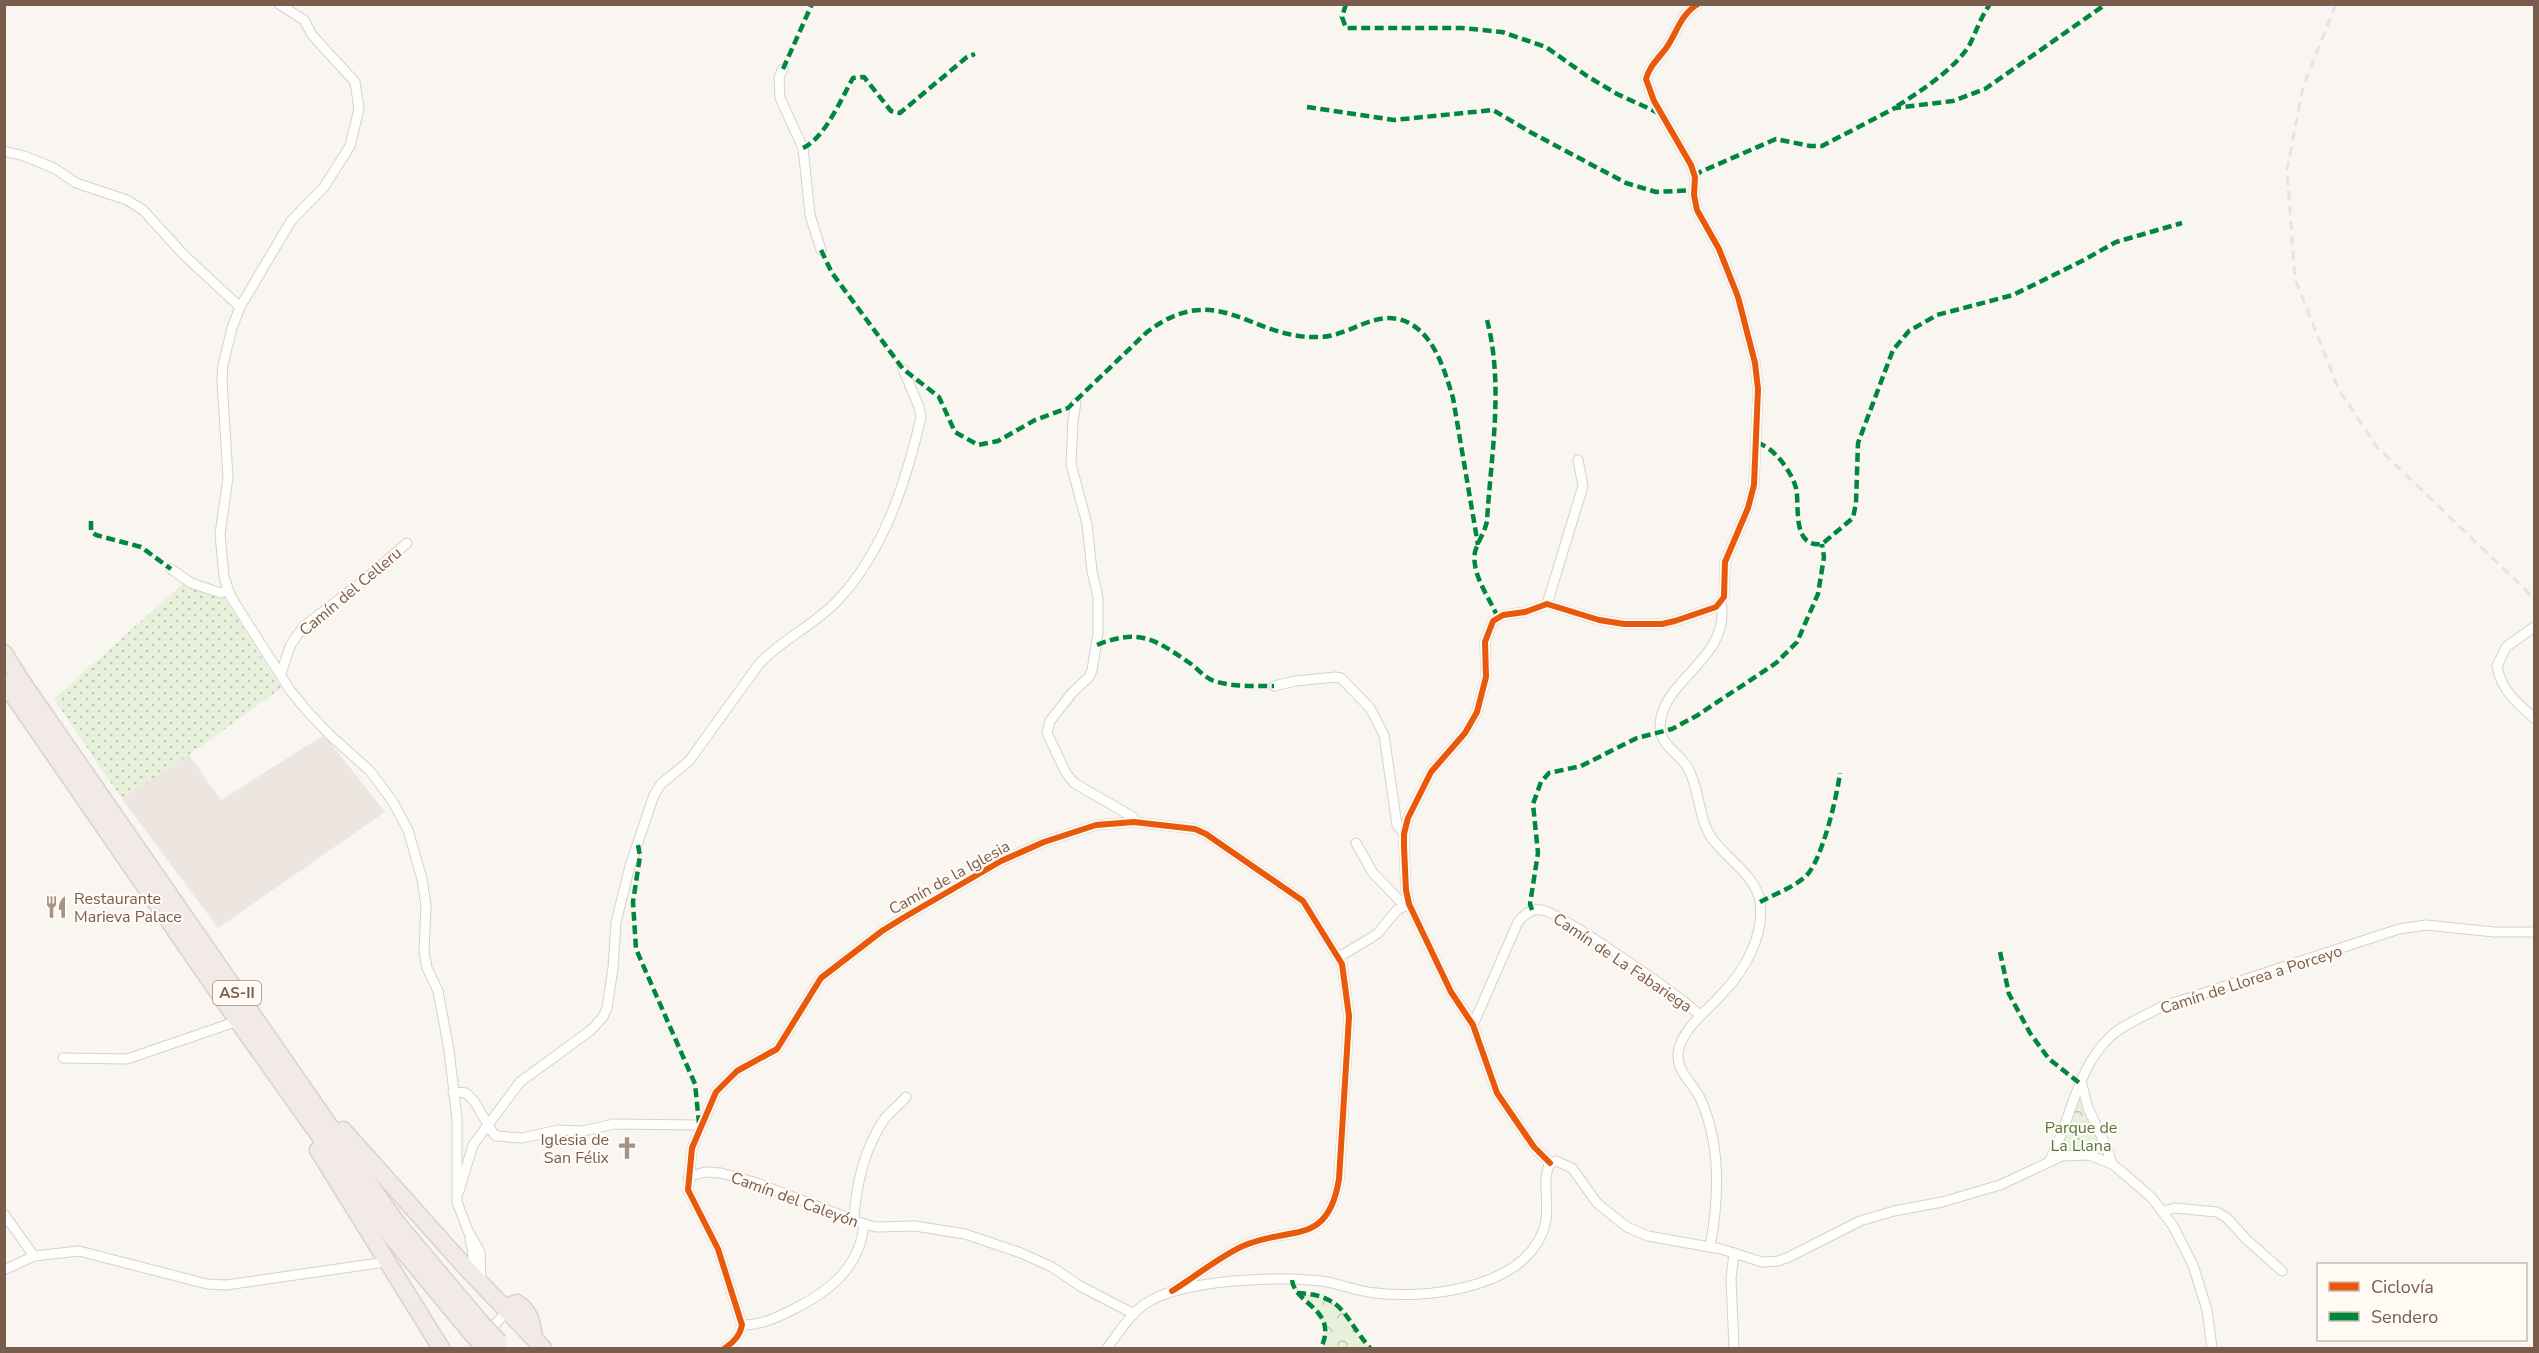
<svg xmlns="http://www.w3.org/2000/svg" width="2539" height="1353" font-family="'Nunito Sans',sans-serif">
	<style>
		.industrial { fill: #ede5e0 }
		.grass { fill: url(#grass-dots) }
		.park { fill: url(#park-crowns) }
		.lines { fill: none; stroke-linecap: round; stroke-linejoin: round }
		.street-casing { stroke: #d7d1cb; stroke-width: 11 }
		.highway-casing { stroke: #dad1cc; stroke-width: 19 }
		.street { stroke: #fefefd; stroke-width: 9 }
		.highway { stroke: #f2eae7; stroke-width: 16 }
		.rail { stroke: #e6e3e7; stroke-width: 3; stroke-dasharray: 9 6; stroke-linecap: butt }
		.highway-bridge-casing { stroke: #dad1cc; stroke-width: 19; stroke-linecap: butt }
		.highway-bridge { stroke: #f2eae7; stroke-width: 16 }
		.quiet { stroke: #00873e; stroke-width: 4.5; stroke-dasharray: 9 4.5; stroke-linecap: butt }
		.cycleway-casing { stroke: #fffaf3; stroke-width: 10 }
		.cycleway { stroke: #e8590c; stroke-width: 6 }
		.labels { text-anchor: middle; stroke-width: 4.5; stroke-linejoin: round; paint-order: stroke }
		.shield { fill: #fffaf3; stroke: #a28b7f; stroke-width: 1.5 }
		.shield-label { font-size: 15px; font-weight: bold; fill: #7a5c4d }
		.street-label { font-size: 16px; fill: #7a5c4d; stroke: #fffaf3 }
		.poi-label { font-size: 16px; fill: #7a5c4d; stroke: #fffaf3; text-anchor: start }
		.park-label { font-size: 16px; fill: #537a41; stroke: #fffaf3 }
	</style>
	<defs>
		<pattern id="grass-dots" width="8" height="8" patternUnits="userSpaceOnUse" patternTransform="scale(1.5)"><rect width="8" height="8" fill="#e7f0db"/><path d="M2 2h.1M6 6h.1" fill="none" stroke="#c0c6b4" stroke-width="1.8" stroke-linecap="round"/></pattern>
		<pattern id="park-crowns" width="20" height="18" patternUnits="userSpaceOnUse" patternTransform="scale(1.5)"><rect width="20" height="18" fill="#e7f0db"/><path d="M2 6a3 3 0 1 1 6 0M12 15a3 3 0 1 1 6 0" fill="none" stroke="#c0c6b4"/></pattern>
	</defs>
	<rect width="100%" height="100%" fill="#f9f5f0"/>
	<polygon class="industrial" points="324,735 385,812 218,928 122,799 189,755 221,800"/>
	<polygon class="grass" points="185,582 224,597 281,688 189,755 122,799 54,699"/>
	<g class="park">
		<path d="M2076 1094H2085L2105 1155C2092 1162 2071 1157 2060 1147Z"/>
		<path d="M1297 1293C1345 1295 1343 1317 1370 1348H1321C1332 1324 1315 1307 1297 1293Z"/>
	</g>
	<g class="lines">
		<g class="street-casing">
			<g id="street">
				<polyline points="279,4 304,20 312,35 355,82 359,109 350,146 324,187 291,221 240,307 232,328 223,365 222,381 228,478 220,534 224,577 231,597 290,690 307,711 331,736 370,771 393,802 408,830 422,879 426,906 424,952 427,968 438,991 449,1050 457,1119 457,1202 468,1231 480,1252 481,1282"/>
				<polyline points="783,69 779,77 780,98 803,148 810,215 821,250"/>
				<polyline points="4,151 24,156 54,168 76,183 127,200 143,210 184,255 240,307"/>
				<polyline points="1076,403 1073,420 1071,464 1087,524 1092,571 1098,597 1098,634 1092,670 1089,677 1072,693 1050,721 1047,733 1066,773 1074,783 1133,817 1134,822"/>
				<polyline points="171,569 191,583 221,593 227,590"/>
				<polyline points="1547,604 1583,486 1578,460"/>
				<path d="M2534 627 2506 647 2497 666C2501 690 2517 703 2534 718"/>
				<polyline points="281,673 291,644 304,626 363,581 407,543"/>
				<polyline points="1274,686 1295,681 1336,677 1341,678 1370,708 1384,735 1397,825 1404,834"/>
				<polyline points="1356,843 1373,873 1404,905"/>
				<polyline points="1339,957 1377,934 1397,910 1409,904"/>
				<path d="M1473 1025 1518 922C1524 915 1531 908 1541 910 1559 911 1682 998 1700 1015"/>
				<polyline points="63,1058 127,1059 238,1021"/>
				<polyline points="2082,1085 2088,1108 2106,1146 2112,1164"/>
				<polyline points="453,1092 466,1093 474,1101 493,1133 496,1136 522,1138 558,1130 583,1131 614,1124 699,1125"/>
				<path d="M2050 1160C2071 1120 2077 1066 2112 1035 2126 1023 2145 1016 2161 1007L2399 929 2426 925 2494 932H2534"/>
				<path d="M1550 1163 1534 1147 1497 1093 1473 1025 1451 992 1409 904 1406 890 1404 847V834L1408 818 1431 772 1465 733 1477 712 1486 677 1485 642 1493 621 1503 615 1525 612 1547 604 1599 620 1624 624H1662L1675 621 1716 607 1724 597 1725 562 1748 508 1754 485 1758 389 1755 363 1738 297 1719 249 1697 210 1694 195 1695 177 1691 165 1654 101 1646 79C1650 65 1659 58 1667 47 1677 32 1681 14 1698 4"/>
				<polyline points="688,1177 705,1172 721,1173 754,1182 864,1224 876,1227 915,1226 965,1234 1021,1253 1052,1267 1080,1286 1134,1314"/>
				<path d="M459 1191 473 1145 520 1082 591 1030 603 1017 607 1008 613 968 616 922 630 866 654 795 661 784 689 761 759 664C782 639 815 625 838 600 884 551 906 482 921 417L919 407 903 369"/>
				<polyline points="2164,1211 2175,1208 2217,1212 2227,1218 2246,1239 2282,1271"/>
				<polyline points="4,1214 34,1256"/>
				<path d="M854 1219C856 1185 865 1149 883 1121 889 1112 899 1106 906 1097"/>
				<path d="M1710 1247C1719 1199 1721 1145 1701 1100 1693 1082 1673 1070 1679 1048 1686 1025 1706 1012 1721 995 1744 972 1765 935 1760 902 1756 875 1725 858 1711 837 1698 817 1700 790 1688 768 1680 754 1661 746 1660 728 1659 680 1731 660 1721 603"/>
				<polyline points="4,1270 34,1256 79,1251 207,1284 226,1285 379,1263 384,1259"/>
				<path d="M469 1271C475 1260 473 1250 470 1239"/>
				<path d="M742 1325C762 1325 776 1318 794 1309 830 1291 860 1267 864 1224"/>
				<polyline points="474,1348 507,1311"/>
				<path d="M725 1348C733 1343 740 1336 742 1325L718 1249 688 1190 692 1148 716 1092 737 1071 777 1049 821 978 882 931 903 918 1001 861 1044 842 1096 825 1134 822 1195 829 1206 834 1303 901 1342 964 1349 1016 1348 1034 1339 1179C1328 1248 1289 1225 1243 1246 1222 1255 1193 1278 1172 1291"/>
				<path d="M1107 1348C1118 1334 1130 1314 1145 1304 1181 1279 1284 1275 1327 1282 1344 1285 1359 1292 1376 1293 1424 1299 1506 1289 1535 1246 1558 1214 1538 1188 1550 1163L1556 1161 1572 1168 1597 1203 1627 1227 1648 1236 1721 1249 1762 1262 1778 1261 1789 1257 1860 1221 1894 1211 1942 1202 2000 1185 2062 1156 2089 1155 2112 1164 2122 1172 2152 1198 2173 1226 2193 1265 2207 1310 2212 1348"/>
				<polyline points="1734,1348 1731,1279 1734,1253"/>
			</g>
		</g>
		<g class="highway-casing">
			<g id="highway">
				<polyline points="4,653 20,679 396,1222 482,1324"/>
				<polyline points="4,682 240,1024 387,1231 472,1334"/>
				<polyline points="343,1130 469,1271 543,1348"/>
				<polyline points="318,1150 441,1348"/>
				<path d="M507 1311 511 1305 517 1303C530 1311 532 1323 534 1338"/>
			</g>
		</g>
		<use href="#street" class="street"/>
		<use href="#highway" class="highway"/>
		<polyline class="rail" points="2336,4 2303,87 2287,170 2295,279 2339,390 2377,447 2534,598"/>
		<g class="highway-bridge-casing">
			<g id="highway-bridge">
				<polyline points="482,1324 499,1342"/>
				<polyline points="472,1334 486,1348"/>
			</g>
		</g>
		<use href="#highway-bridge" class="highway-bridge"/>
		<g class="quiet">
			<polyline points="1346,4 1342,17 1346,28 1462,28 1502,32 1546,47 1587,76 1617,94 1661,114"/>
			<polyline points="783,69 812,4"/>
			<path d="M1897 106C1920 92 1959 66 1971 42 1977 29 1981 17 1990 4"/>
			<polyline points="1307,107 1394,120 1493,110 1532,133 1626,183 1656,192 1694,190"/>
			<path d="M803 148C825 138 841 99 853 78L864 77 891 111 900 113 967 57 975 54"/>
			<polyline points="1695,177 1700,172 1776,139 1810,146 1822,146 1895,108 1953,101 1985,89 2106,4"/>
			<path d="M821 250 832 273 903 369 939 397 955 432 978 445 998 441 1035 420 1068 408 1147 332C1219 278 1250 340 1320 337 1351 336 1376 308 1407 322 1435 335 1445 372 1453 398L1478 545"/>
			<path d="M1487 320C1504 385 1491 455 1487 521 1485 532 1478 541 1475 552 1471 575 1490 598 1498 618"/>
			<path d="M1757 443C1773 446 1792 472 1796 488 1800 505 1791 548 1822 544L1853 518 1856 503 1858 443 1893 350 1909 331 1937 315 2013 295 2082 261 2116 242 2182 223"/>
			<polyline points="91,521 91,531 96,535 141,547 171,569"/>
			<path d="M1097 645C1139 628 1155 639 1191 664 1198 669 1205 678 1214 681 1233 687 1254 686 1274 686"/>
			<polyline points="638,845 640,856 633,902 636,949 695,1084 699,1123"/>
			<path d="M1760 902C1775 894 1792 888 1805 877 1822 862 1837 796 1840 773"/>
			<polyline points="1532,910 1530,904 1538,853 1533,804 1541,782 1549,773 1581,766 1637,738 1672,729 1698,715 1776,663 1797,642 1818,594 1824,557 1822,544"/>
			<polyline points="2000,952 2009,994 2030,1033 2049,1059 2082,1085"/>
			<path d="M1292 1280C1295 1305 1339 1309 1321 1348"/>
			<path d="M1297 1293C1345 1295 1343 1317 1370 1348"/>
		</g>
		<g class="cycleway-casing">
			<g id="cycleway">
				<path d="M1550 1163 1534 1147 1497 1093 1473 1025 1451 992 1409 904 1406 890 1404 847V834L1408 818 1431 772 1465 733 1477 712 1486 677 1485 642 1493 621 1503 615 1525 612 1547 604 1599 620 1624 624H1662L1675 621 1716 607 1724 597 1725 562 1748 508 1754 485 1758 389 1755 363 1738 297 1719 249 1697 210 1694 195 1695 177 1691 165 1654 101 1646 79C1650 65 1659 58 1667 47 1677 32 1681 14 1698 4"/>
				<path d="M725 1348C733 1343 740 1336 742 1325L718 1249 688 1190 692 1148 716 1092 737 1071 777 1049 821 978 882 931 903 918 1001 861 1044 842 1096 825 1134 822 1195 829 1206 834 1303 901 1342 964 1349 1016 1348 1034 1339 1179C1328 1248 1289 1225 1243 1246 1222 1255 1193 1278 1172 1291"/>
			</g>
		</g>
		<use href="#cycleway" class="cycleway"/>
	</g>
	<defs>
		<g id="restaurant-bare" transform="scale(1.8)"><path d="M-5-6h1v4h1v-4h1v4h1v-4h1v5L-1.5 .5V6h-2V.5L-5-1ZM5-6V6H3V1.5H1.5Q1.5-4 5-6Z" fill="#a69286" stroke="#fffaf3" stroke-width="2.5" paint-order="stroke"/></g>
		<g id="church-bare" transform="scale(1.8)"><path d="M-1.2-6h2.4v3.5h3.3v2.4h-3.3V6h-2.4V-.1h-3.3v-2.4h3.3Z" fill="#a69286" stroke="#fffaf3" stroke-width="2.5" paint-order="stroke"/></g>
	</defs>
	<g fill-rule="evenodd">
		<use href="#restaurant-bare" x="56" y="907"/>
		<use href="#church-bare" x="627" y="1148"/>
	</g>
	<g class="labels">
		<rect class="shield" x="213" y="981" width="48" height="24" rx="4.5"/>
		<g class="shield-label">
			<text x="237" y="998">AS-II</text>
		</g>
		<g class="street-label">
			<text transform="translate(350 591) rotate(-40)" y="6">Camín del Celleru</text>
			<text transform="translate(949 877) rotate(-29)" y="6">Camín de la Iglesia</text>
			<text transform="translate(1623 962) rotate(34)" y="6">Camín de La Fabariega</text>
			<text transform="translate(2251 979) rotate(-18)" y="6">Camín de Llorea a Porceyo</text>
			<text transform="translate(795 1199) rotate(20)" y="6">Camín del Caleyón</text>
		</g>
		<g class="poi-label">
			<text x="74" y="904">Restaurante<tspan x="74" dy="18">Marieva Palace</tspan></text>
			<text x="609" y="1145" text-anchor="end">Iglesia de<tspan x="609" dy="18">San Félix</tspan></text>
		</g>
		<g class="park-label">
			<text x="2081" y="1133">Parque de<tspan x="2081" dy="18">La Llana</tspan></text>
		</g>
	</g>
	<rect width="2539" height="1353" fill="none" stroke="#7a5c4d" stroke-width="12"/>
	<rect x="2317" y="1263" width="210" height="78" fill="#fffaf3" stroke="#cabbb1" stroke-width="1.5"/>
	<rect x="2329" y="1282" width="30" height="9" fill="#e8590c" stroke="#cabbb1" stroke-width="1.5"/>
	<text x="2371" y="1293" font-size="18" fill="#7a5c4d">Ciclovía</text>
	<rect x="2329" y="1312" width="30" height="9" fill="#00873e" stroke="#cabbb1" stroke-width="1.5"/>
	<text x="2371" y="1323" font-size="18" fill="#7a5c4d">Sendero</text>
</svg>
